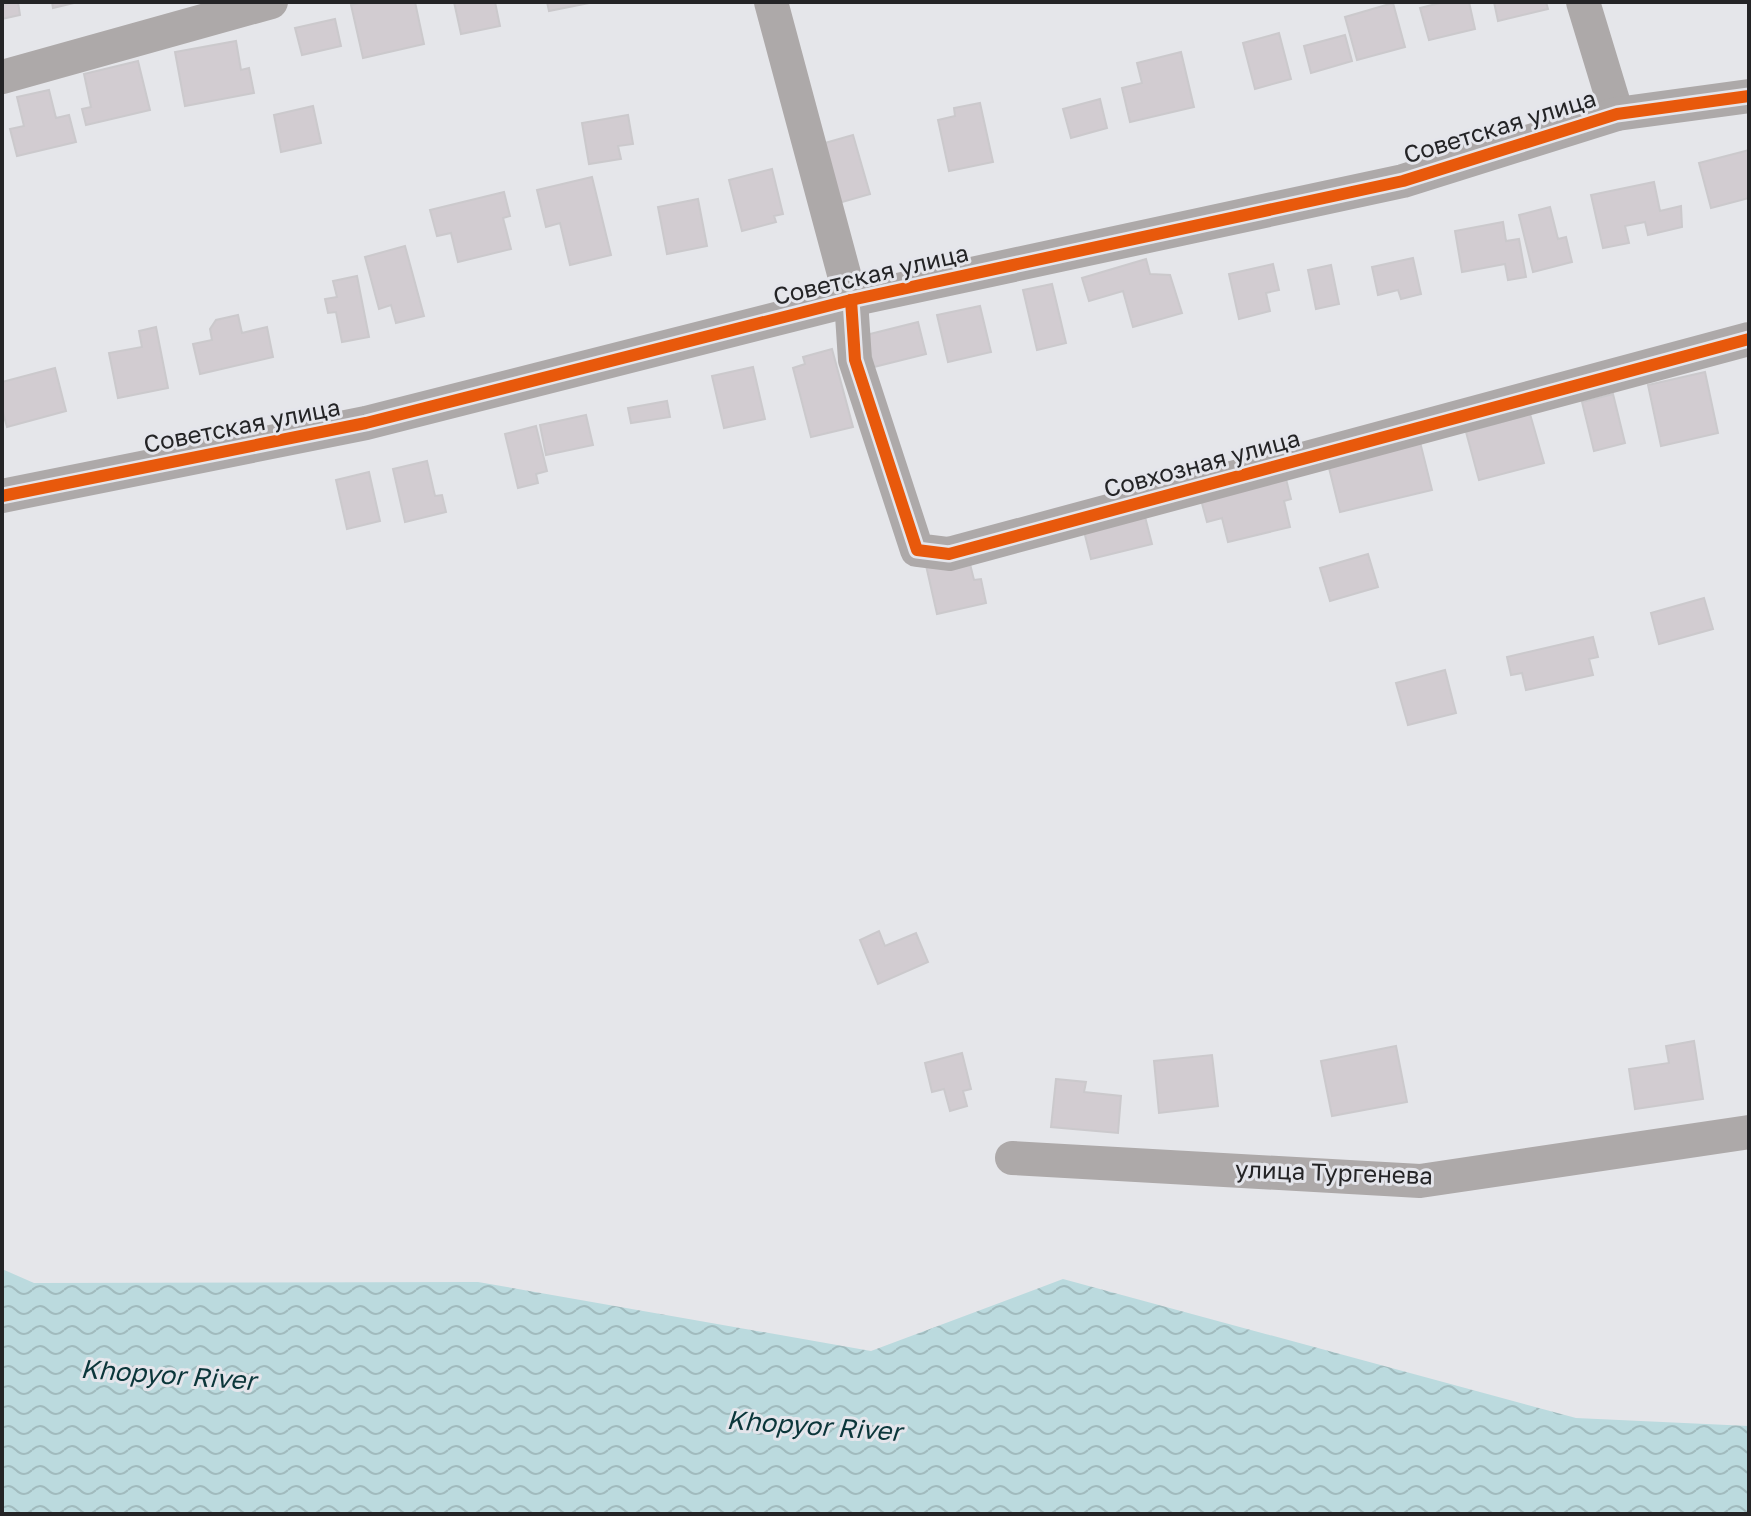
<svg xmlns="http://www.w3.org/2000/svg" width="1751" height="1516" font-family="'Golos Text',sans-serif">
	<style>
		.water { fill: url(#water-waves) }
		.building { fill: #d2ccd1; stroke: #cbc9cc; stroke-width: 2 }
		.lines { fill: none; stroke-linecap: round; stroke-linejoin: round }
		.minor { stroke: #ada9a9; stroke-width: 34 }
		.cycleway-casing { stroke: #e4e5eb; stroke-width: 17 }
		.cycleway { stroke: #e8590c; stroke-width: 12 }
		.labels { text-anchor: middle; stroke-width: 6; stroke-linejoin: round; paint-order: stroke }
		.street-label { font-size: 24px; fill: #242426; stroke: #e4e5eb }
		.water-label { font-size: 26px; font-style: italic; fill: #0b363a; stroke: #e4e5eb }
	</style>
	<defs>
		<pattern id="water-waves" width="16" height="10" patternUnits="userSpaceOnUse" patternTransform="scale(2)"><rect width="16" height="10" fill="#bbdade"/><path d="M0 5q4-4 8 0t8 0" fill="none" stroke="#a1bbbe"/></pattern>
	</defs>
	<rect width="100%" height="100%" fill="#e5e6ea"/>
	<polygon class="water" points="2,1269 34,1283 478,1282 871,1351 1063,1279 1576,1418 1749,1426 1749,1514 2,1514"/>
	<g class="building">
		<polygon points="2,2 18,2 20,15 2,19"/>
		<polygon points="52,2 78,2 53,8"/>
		<polygon points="364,2 415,2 424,44 363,58 351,5"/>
		<polygon points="454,2 495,2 500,26 461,34"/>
		<polygon points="547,2 594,2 549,11"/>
		<polygon points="1444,2 1469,2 1475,29 1429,40 1420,8"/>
		<polygon points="1494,2 1546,2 1548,9 1498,21"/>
		<polygon points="1393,3 1405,47 1357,60 1345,17"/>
		<polygon points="335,19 341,46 302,55 295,28"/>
		<polygon points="1279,33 1291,79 1255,89 1243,43"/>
		<polygon points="1345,35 1352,61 1311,73 1304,46"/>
		<polygon points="236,41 241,70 249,68 254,93 185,106 175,52"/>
		<polygon points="1181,52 1194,107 1130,122 1122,88 1142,83 1137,63"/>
		<polygon points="138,61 150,110 86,125 82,109 91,107 84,74"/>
		<polygon points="49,90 56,118 69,115 76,142 17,156 10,129 24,126 17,97"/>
		<polygon points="1100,99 1107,128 1071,138 1063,109"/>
		<polygon points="980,103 993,162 949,171 938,120 955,116 954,108"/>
		<polygon points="313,106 321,143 281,152 274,115"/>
		<polygon points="628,115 633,144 618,146 621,159 589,164 582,123"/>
		<polygon points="853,135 870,194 835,204 818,145"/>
		<polygon points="1749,150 1749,198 1711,208 1699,163"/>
		<polygon points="772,169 783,214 774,216 776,222 742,231 729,180"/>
		<polygon points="592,177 611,255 570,265 560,223 546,227 537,190"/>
		<polygon points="1654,182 1660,211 1681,206 1682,227 1648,235 1645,222 1625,226 1629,243 1603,248 1591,195"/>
		<polygon points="504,192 510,216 503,218 511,249 458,262 451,233 437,236 430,210"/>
		<polygon points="698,199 707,246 667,254 658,207"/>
		<polygon points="1550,207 1558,239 1566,237 1572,262 1533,272 1519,215"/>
		<polygon points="1503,222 1506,241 1519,239 1526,277 1508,280 1505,264 1462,272 1455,231"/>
		<polygon points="405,246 424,316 396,323 391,305 379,309 365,257"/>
		<polygon points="1413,258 1421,294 1401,299 1398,290 1378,295 1372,267"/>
		<polygon points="1146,259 1150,274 1170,275 1182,313 1133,327 1123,291 1089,301 1082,278"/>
		<polygon points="1273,264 1279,290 1266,293 1270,311 1239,319 1229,274"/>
		<polygon points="1331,265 1339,304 1316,309 1308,270"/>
		<polygon points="357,276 369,337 342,342 336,312 328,313 325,299 337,297 333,281"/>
		<polygon points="1052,284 1066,343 1037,350 1023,290"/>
		<polygon points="980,306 991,352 948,362 937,315"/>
		<polygon points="238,315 242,333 267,327 273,357 200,374 193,344 212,340 210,329 216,320"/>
		<polygon points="918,322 926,354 874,367 866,335"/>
		<polygon points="156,327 168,388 118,398 109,353 142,347 139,331"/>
		<polygon points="832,349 853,427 811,437 793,368 805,364 803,357"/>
		<polygon points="753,367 765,419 724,428 712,376"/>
		<polygon points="55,368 66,411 7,427 2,409 2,382"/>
		<polygon points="1705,372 1718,433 1661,446 1648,385"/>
		<polygon points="1613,394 1625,443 1594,451 1582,402"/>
		<polygon points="667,401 670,417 631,423 628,408"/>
		<polygon points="1530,414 1544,463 1479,480 1466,432"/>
		<polygon points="586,415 593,445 546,455 540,425"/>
		<polygon points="536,426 547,471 536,474 538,483 518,488 505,434"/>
		<polygon points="1420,442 1432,490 1340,512 1328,464"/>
		<polygon points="427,461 435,496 442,495 446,512 405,522 393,469"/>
		<polygon points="369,472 380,521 347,529 336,480"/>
		<polygon points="1285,475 1291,499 1284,501 1290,527 1228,542 1222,518 1207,522 1200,496"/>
		<polygon points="1143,509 1152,544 1091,559 1084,531"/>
		<polygon points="967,552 974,580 981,579 986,603 937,614 925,561"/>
		<polygon points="1368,554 1378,587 1330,601 1320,568"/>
		<polygon points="1704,598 1713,629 1659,644 1651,613"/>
		<polygon points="1593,637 1598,657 1589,659 1593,675 1526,690 1522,673 1511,675 1507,657"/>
		<polygon points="1445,670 1456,713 1408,725 1396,683"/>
		<polygon points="879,931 885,946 916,933 928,962 878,984 860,940"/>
		<polygon points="1694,1041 1703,1099 1635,1109 1629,1069 1669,1063 1666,1046"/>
		<polygon points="1396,1046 1407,1102 1332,1116 1321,1061"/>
		<polygon points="962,1053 971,1089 963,1091 967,1106 950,1111 944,1089 932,1092 925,1063"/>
		<polygon points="1212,1055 1218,1106 1159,1113 1154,1061"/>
		<polygon points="1056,1079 1086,1082 1084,1092 1121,1096 1118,1133 1051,1127"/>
	</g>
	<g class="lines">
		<g class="minor">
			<polyline points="771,2 851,300 855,360 917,550 949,554 1749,339"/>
			<polyline points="1583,2 1617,114"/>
			<polyline points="2,77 271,2"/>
			<polyline points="2,496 366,423 851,300 1403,181 1617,114 1749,96"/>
			<polyline points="1012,1158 1420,1181 1749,1132"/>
		</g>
		<g class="cycleway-casing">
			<g id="cycleway">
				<polyline points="851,300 855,360 917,550 949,554 1749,339"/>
				<polyline points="2,496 366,423 851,300 1403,181 1617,114 1749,96"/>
			</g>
		</g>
		<use href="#cycleway" class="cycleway"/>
	</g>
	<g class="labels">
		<g class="street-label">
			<text transform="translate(1500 127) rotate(-17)" y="8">Советская улица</text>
			<text transform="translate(871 275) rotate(-13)" y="8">Советская улица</text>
			<text transform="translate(242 426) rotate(-11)" y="8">Советская улица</text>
			<text transform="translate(1202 464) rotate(-15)" y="8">Совхозная улица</text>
			<text transform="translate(1334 1173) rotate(2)" y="8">улица Тургенева</text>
		</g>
		<g class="water-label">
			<text transform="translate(168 1375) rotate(4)" y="9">Khopyor River</text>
			<text transform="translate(814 1426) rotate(4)" y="9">Khopyor River</text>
		</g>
	</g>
	<rect width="1751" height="1516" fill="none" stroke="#242426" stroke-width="8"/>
</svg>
